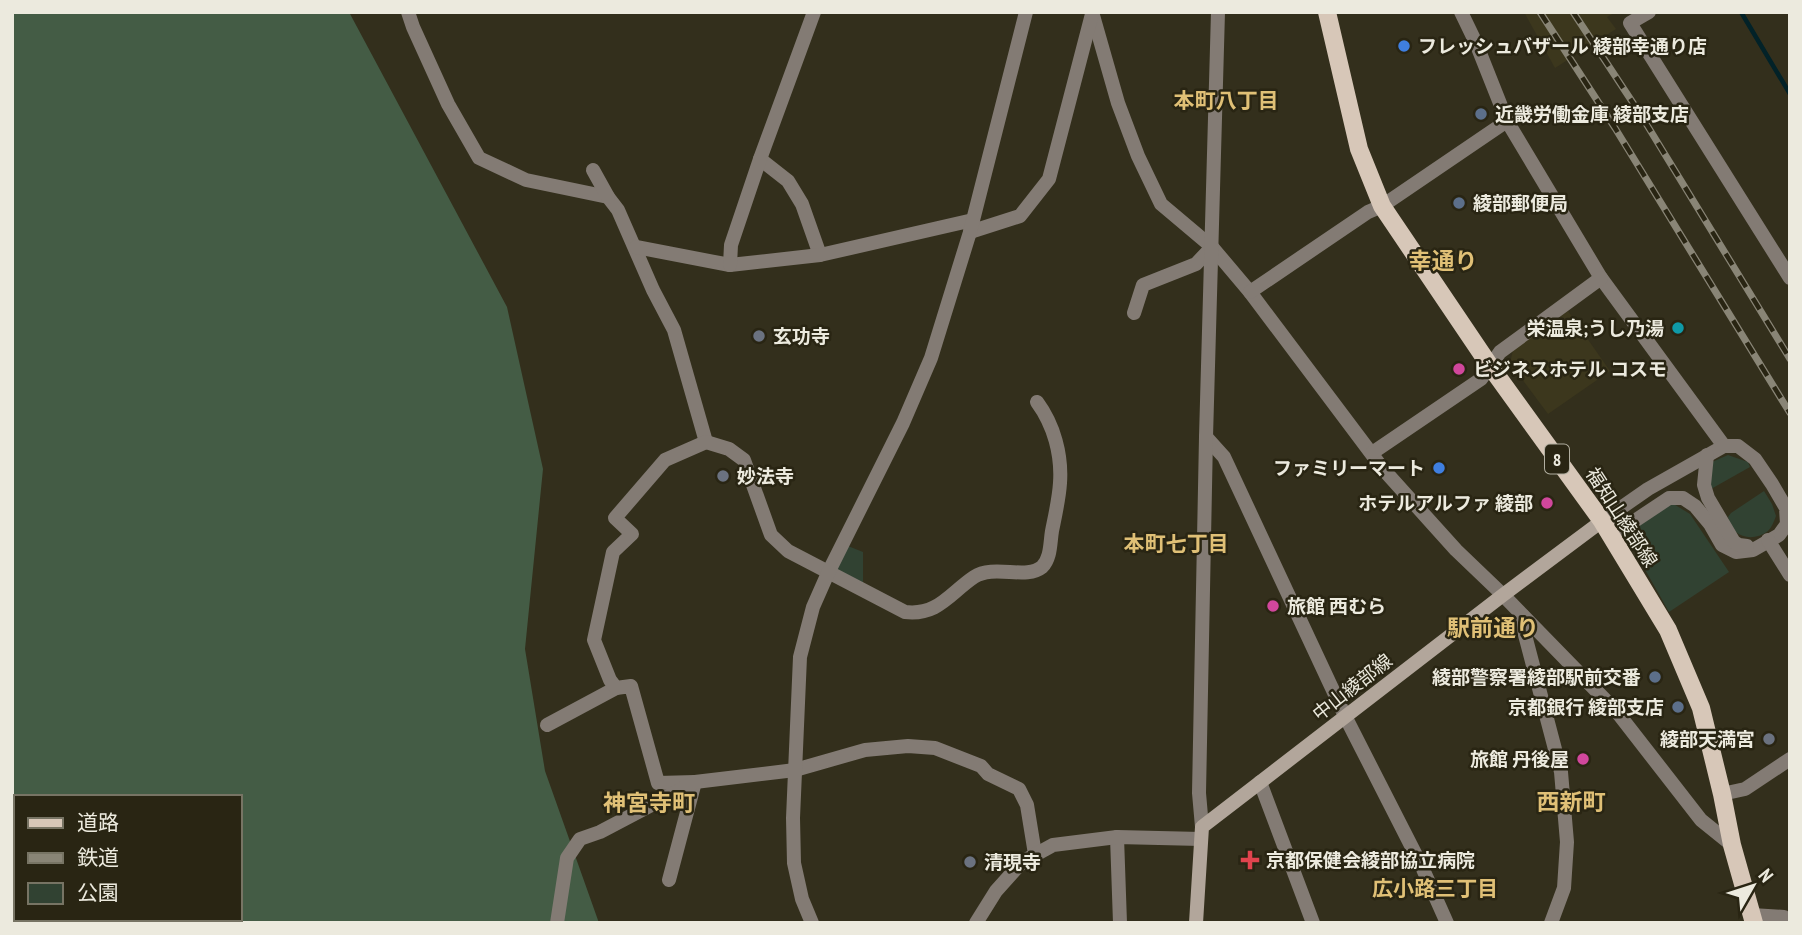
<svg xmlns="http://www.w3.org/2000/svg" width="1802" height="935" viewBox="0 0 1802 935" font-family="'PT Sans Narrow','Noto Sans JP',sans-serif">
	<style>
		.built { fill: #3c371d }
		.green { fill: #314232 }
		.forest { fill: #445c45; fill-rule: evenodd }
		.lines { fill: none; stroke-linecap: round; stroke-linejoin: round }
		.stream { stroke: #022228; stroke-width: 4.5 }
		.minor { stroke: #837b74; stroke-width: 14 }
		.tertiary { stroke: #837b74; stroke-width: 14 }
		.secondary { stroke: #b2a69b; stroke-width: 14 }
		.primary { stroke: #d7c7b8; stroke-width: 18 }
		.rail-casing { stroke: #898576; stroke-width: 7 }
		.rail { stroke: #292513; stroke-width: 4.5; stroke-dasharray: 13; stroke-linecap: butt }
		.shop-dot { fill: #3f7fe0; stroke: #292513; stroke-width: 2.5 }
		.service-dot { fill: #5c6f8a; stroke: #292513; stroke-width: 2.5 }
		.culture-dot { fill: #0f9aa8; stroke: #292513; stroke-width: 2.5 }
		.worship-dot { fill: #6b7280; stroke: #292513; stroke-width: 2.5 }
		.hotel-dot { fill: #d1479c; stroke: #292513; stroke-width: 2.5 }
		.health-dot { fill: #e0444e; stroke: #292513; stroke-width: 2.5 }
		.labels { text-anchor: middle; dominant-baseline: central; stroke-width: 5; stroke-linejoin: round; paint-order: stroke }
		.shield { fill: #292513; stroke: #b2afa1; stroke-width: 2 }
		.shield-label { font-size: 18px; font-weight: bold; fill: #eceade }
		.poi-label { font-size: 19px; font-weight: bold; fill: #eceade; stroke: #292513; text-anchor: start }
		.street-label { font-size: 19px; fill: #eceade; stroke: #292513 }
		.neighbourhood-label { font-size: 21px; font-weight: bold; fill: #e0c076; stroke: #292513 }
		.quarter-label { font-size: 23px; font-weight: bold; fill: #e0c076; stroke: #292513 }
	</style>
	<rect width="100%" height="100%" fill="#332f1c"/>
	<g class="built">
		<polygon points="1524,12 1616,12 1607,17 1616,29 1555,68"/>
		<polygon points="1568,311 1610,371 1548,414 1510,363 1513,350"/>
	</g>
	<g class="green">
		<polygon points="1728,455 1748,462 1750,467 1711,489 1706,476 1712,462"/>
		<path d="M 1764,491 L 1772,504 L 1776,516 C 1774,521 1772,527 1768,531 C 1752,543 1731,537 1728,517 L 1731,513 Z"/>
		<polygon points="1672,503 1690,514 1729,572 1669,612 1625,534"/>
		<polygon points="843,544 863,552 863,589 828,573"/>
	</g>
	<path class="forest" d="M 12,12 L 349,12 L 507,307 L 543,469 L 525,649 L 545,771 L 599,923 L 12,923 ZM 16,797 L 240,797 L 240,919 L 16,919 Z"/>
	<g class="lines">
		<polyline class="stream" points="1741,12 1790,94"/>
		<g class="minor">
			<polyline points="408,12 413,27 448,104 479,158 526,180 608,197 618,210 653,290 674,330 706,442"/>
			<polyline points="1092,12 1118,103 1138,156 1161,204 1212,247 1250,292 1383,469 1456,550 1503,595 1617,712 1701,820 1732,845"/>
			<polyline points="1461,12 1476,43 1507,121 1601,278 1724,446"/>
			<polyline points="1649,12 1630,23 1790,278"/>
			<polyline points="760,159 788,181 802,204 820,255"/>
			<polyline points="593,170 608,197"/>
			<polyline points="970,232 1020,216 1049,179 1092,14"/>
			<polyline points="636,247 730,265 820,255 973,220"/>
			<polyline points="730,265 731,245 760,159 814,12"/>
			<polyline points="1250,292 1368,212 1382,206 1507,121"/>
			<polyline points="1134,313 1143,285 1196,264 1212,247"/>
			<polyline points="1206,437 1224,457 1345,716 1422,867 1447,923"/>
			<polygon points="1724,446 1738,446 1755,459 1772,484 1786,508 1787,524 1779,535 1753,550 1736,552 1722,545 1710,524 1695,506 1683,498 1669,498 1621,530 1602,521 1648,489"/>
			<polyline points="1372,453 1481,379 1500,352 1601,278"/>
			<polyline points="1707,455 1704,485 1708,498 1734,542 1739,545 1747,546"/>
			<polyline points="1768,540 1790,575"/>
			<polyline points="1523,616 1525,635 1561,772 1567,842 1564,888 1551,923"/>
			<polyline points="547,725 616,688"/>
			<polyline points="1260,782 1313,923"/>
			<polyline points="1722,794 1745,789 1790,759"/>
			<polyline points="1117,837 1120,923"/>
			<path d="M 669,880 L 695,782 L 658,783 L 631,686 L 616,688 L 610,680 L 594,640 L 613,552 L 632,534 L 615,518 L 665,460 L 706,442 L 729,449 L 744,460 L 771,535 L 788,551 L 905,612 C 938,616 950,593 974,577 C 994,564 1026,580 1042,567 C 1051,558 1050,543 1052,531 C 1055,516 1059,499 1060,483 C 1062,455 1054,425 1037,402"/>
			<polyline points="1752,915 1784,917 1789,923"/>
			<polyline points="557,923 567,858 580,839 600,832 695,782 795,770 865,750 908,746 935,748 981,766 988,774 1019,789 1027,805 1035,854"/>
			<polyline points="812,923 802,899 794,863 793,818 800,657 813,607 828,573 903,423 931,358 970,232 1026,12"/>
			<polyline points="976,923 996,891 1022,862 1053,845 1117,837 1201,839"/>
		</g>
		<polyline class="tertiary" points="1202,827 1199,793 1206,437 1218,12"/>
		<polyline class="secondary" points="1196,923 1202,827 1503,595 1602,521"/>
		<polyline class="primary" points="1327,12 1359,149 1382,206 1490,366 1602,521 1668,630 1701,708 1722,794 1732,845 1754,923"/>
		<defs>
			<g id="rail">
				<polyline points="1540,12 1615,128 1790,413"/>
				<polyline points="1573,12 1639,112 1790,359"/>
			</g>
		</defs>
		<use href="#rail" class="rail-casing"/>
		<use href="#rail" class="rail"/>
	</g>
	<g class="shop-dot">
		<circle cx="1404" cy="46" r="7"/>
		<circle cx="1439" cy="468" r="7"/>
	</g>
	<g class="service-dot">
		<circle cx="1481" cy="114" r="7"/>
		<circle cx="1459" cy="203" r="7"/>
		<circle cx="1655" cy="677" r="7"/>
		<circle cx="1678" cy="707" r="7"/>
	</g>
	<circle class="culture-dot" cx="1678" cy="328" r="7"/>
	<g class="worship-dot">
		<circle cx="759" cy="336" r="7"/>
		<circle cx="723" cy="476" r="7"/>
		<circle cx="1769" cy="739" r="7"/>
		<circle cx="970" cy="862" r="7"/>
	</g>
	<g class="hotel-dot">
		<circle cx="1459" cy="369" r="7"/>
		<circle cx="1547" cy="503" r="7"/>
		<circle cx="1273" cy="606" r="7"/>
		<circle cx="1583" cy="759" r="7"/>
	</g>
	<path class="health-dot" d="M1246.5 849.5h7v7h7v7h-7v7h-7v-7h-7v-7h7z"/>
	<g class="labels">
		<rect class="shield" x="1545" y="444.5" width="24" height="29" rx="5"/>
		<g class="shield-label">
			<text x="1557" y="459">8</text>
		</g>
		<g class="poi-label">
			<text x="1418" y="46">フレッシュバザール 綾部幸通り店</text>
			<text x="1495" y="114">近畿労働金庫 綾部支店</text>
			<text x="1473" y="203">綾部郵便局</text>
			<text x="1664" y="328" text-anchor="end">栄温泉;うし乃湯</text>
			<text x="773" y="336">玄功寺</text>
			<text x="1473" y="369">ビジネスホテル コスモ</text>
			<text x="1425" y="468" text-anchor="end">ファミリーマート</text>
			<text x="737" y="476">妙法寺</text>
			<text x="1533" y="503" text-anchor="end">ホテルアルファ 綾部</text>
			<text x="1287" y="606">旅館 西むら</text>
			<text x="1641" y="677" text-anchor="end">綾部警察署綾部駅前交番</text>
			<text x="1664" y="707" text-anchor="end">京都銀行 綾部支店</text>
			<text x="1755" y="739" text-anchor="end">綾部天満宮</text>
			<text x="1569" y="759" text-anchor="end">旅館 丹後屋</text>
			<text x="1266" y="860">京都保健会綾部協立病院</text>
			<text x="984" y="862">清現寺</text>
		</g>
		<g class="street-label">
			<text transform="translate(1622 517) rotate(57)">福知山綾部線</text>
			<text transform="translate(1352 687) rotate(-38)">中山綾部線</text>
		</g>
		<g class="neighbourhood-label">
			<text x="1226" y="100">本町八丁目</text>
			<text x="1176" y="543">本町七丁目</text>
			<text x="1435" y="888">広小路三丁目</text>
		</g>
		<g class="quarter-label">
			<text x="1443" y="260">幸通り</text>
			<text x="1493" y="627">駅前通り</text>
			<text x="1571" y="801">西新町</text>
			<text x="649" y="802">神宮寺町</text>
		</g>
	</g>
	<rect width="1802" height="935" fill="none" stroke="#eceade" stroke-width="28"/>
	<rect x="14" y="795" width="228" height="126" fill="#292513" stroke="#777464" stroke-width="2"/>
	<rect x="28" y="818" width="35" height="10" fill="#d7c7b8" stroke="#777464" stroke-width="2"/>
	<text x="77" y="830" font-size="21" fill="#eceade">道路</text>
	<rect x="28" y="853" width="35" height="10" fill="#898576" stroke="#777464" stroke-width="2"/>
	<text x="77" y="865" font-size="21" fill="#eceade">鉄道</text>
	<rect x="28" y="883" width="35" height="21" fill="#314232" stroke="#777464" stroke-width="2"/>
	<text x="77" y="900" font-size="21" fill="#eceade">公園</text>
	<g transform="translate(1753 886) rotate(51)" stroke="#292513" stroke-width="5" paint-order="stroke">
	<path d="M0-5L12 26L0 18L-12 26Z" fill="#eceade"/>
	<text y="-10" font-size="19" font-weight="bold" text-anchor="middle" fill="#eceade">N</text>
	</g>
</svg>
